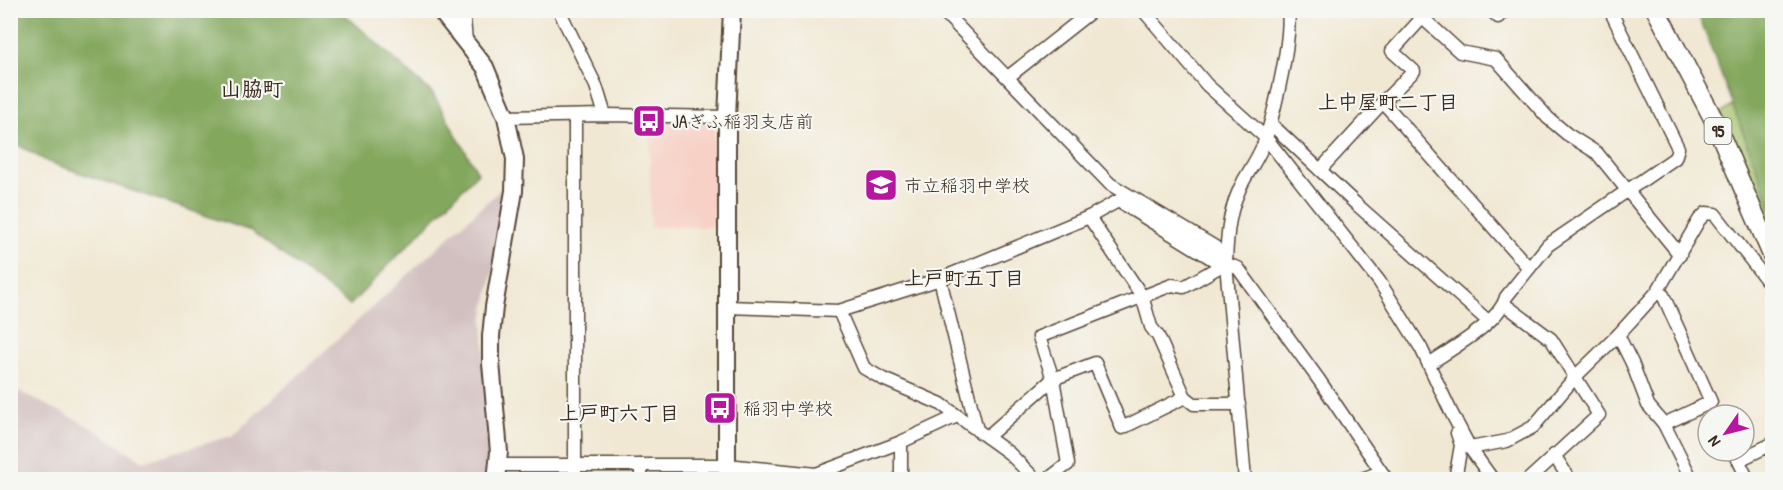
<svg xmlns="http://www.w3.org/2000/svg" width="1783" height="490" viewBox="0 0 1783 490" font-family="'Patrick Hand','Klee One',sans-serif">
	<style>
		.built { fill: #f7d1c6 }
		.industrial { fill: #d2bfbf }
		.green { fill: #a4c169; stroke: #707644; stroke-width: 1.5 }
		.forest { fill: #83a75d; stroke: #5f683e; stroke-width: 1.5 }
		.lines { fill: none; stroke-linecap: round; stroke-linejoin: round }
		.street-casing { stroke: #564639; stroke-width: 15 }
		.secondary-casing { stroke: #564639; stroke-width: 20 }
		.primary-casing { stroke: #564639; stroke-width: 21 }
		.street { stroke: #fff; stroke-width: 12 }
		.secondary { stroke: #fff; stroke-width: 16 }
		.primary { stroke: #fff; stroke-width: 18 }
		.labels { text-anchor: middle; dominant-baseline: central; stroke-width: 4.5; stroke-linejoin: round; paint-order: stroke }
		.shield { fill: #f6f6f2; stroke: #73675e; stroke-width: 1.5 }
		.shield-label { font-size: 16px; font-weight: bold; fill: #3b2a1e }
		.poi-label { font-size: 18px; fill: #3b2a1e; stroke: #f6f6f2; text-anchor: start }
		.neighbourhood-label { font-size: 20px; font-weight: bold; fill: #3b2a1e; stroke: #f6f6f2 }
		.quarter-label { font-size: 21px; font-weight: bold; fill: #3b2a1e; stroke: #f6f6f2 }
	</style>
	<rect width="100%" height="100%" fill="#f6f6f2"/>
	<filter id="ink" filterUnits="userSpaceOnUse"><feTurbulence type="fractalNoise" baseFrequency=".0167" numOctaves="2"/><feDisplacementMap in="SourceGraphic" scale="12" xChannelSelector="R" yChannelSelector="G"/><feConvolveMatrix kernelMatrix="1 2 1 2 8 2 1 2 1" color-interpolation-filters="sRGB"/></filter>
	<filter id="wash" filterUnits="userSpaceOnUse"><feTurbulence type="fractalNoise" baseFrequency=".008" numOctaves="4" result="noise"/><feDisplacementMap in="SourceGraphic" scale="24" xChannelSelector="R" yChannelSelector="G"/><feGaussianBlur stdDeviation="1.35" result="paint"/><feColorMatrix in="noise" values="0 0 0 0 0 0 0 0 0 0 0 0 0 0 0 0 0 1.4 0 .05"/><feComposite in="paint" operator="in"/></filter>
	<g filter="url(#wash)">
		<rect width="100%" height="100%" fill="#f1e8d3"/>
		<rect class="built" x="650" y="122" width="64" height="105"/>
		<polygon class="industrial" points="512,179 483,320 492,461 486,479 11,479 10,387 85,424 143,461 232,436"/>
		<polygon class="green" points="1772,81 1772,255 1713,118"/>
		<g class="forest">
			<polygon points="11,10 341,11 433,94 478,173 350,305 251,231 48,162 11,141"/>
			<polygon points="1697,11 1772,11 1772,209"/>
		</g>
	</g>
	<g filter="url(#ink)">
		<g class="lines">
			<defs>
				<g id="street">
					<polyline points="461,10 464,18 466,42"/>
					<polyline points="559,10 596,86 605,115"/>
					<polyline points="942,10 1110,184 1215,247 1226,263"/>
					<path d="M 1143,10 L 1207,85 L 1266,138 C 1261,153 1252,166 1244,180 C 1229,208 1227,232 1226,263 L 1245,480"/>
					<path d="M 1288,10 C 1292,39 1275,109 1266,138 L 1379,281 L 1421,348 L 1451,412 L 1470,448 L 1493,480"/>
					<polyline points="1414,10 1460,52 1496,59 1548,118 1567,134 1597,153 1680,255"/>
					<polyline points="1491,10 1498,17 1505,10"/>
					<polyline points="1422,18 1392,51 1414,71 1383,102 1529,268"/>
					<polyline points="1008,77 1093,10"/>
					<polyline points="506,117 605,115 727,117"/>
					<polyline points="1271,124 1355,203 1488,321"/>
					<polyline points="1320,170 1383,102"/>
					<polyline points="1089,217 1142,296 1151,327 1158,336 1185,397"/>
					<polyline points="940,279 977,430"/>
					<polyline points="1657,292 1663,295 1711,402 1664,424"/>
					<polyline points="1504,304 1551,339 1599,415 1528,480"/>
					<polyline points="727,307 839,311 940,279 1089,217 1118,201 1214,260 1238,268 1319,380 1387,480"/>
					<polyline points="839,311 864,368 883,379 941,404 1009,453 1036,480"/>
					<polyline points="1618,335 1632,363 1648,405 1664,424 1692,480"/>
					<path d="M 1429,364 C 1451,349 1499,323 1506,297 L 1548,245 L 1675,158 L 1678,148 L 1610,10"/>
					<polyline points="987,437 1053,379 1039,337 1172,285 1184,287 1226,263"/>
					<polyline points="901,442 901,480"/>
					<polyline points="1470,448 1507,441 1533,427 1576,376 1618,335 1657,292 1699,220 1706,213 1715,214 1772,287"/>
					<polyline points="1734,451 1748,480"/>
					<polyline points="1554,455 1570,480"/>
					<polyline points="1739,460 1772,444"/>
					<polyline points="499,465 727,465 816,474 901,442 957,416"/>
					<polyline points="575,480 575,116"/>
					<polyline points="641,480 641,465"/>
					<polyline points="1047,480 1068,464 1053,379 1095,363 1122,428 1185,397 1194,404 1239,404"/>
					<polyline points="1359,480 1381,472"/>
					<polyline points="1455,480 1461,445 1457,433"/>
				</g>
				<g id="secondary">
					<polyline points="440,10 485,67 506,117 515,159 514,191 494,307 491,336 491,363 499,452 496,480"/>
					<polyline points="727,480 727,117 732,10"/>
				</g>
				<polyline id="primary" points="1656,10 1713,118 1772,255"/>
			</defs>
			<use href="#street" class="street-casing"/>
			<use href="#secondary" class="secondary-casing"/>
			<use href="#primary" class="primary-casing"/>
			<use href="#street" class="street"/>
			<use href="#secondary" class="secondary"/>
			<use href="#primary" class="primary"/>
		</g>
	</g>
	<defs>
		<symbol id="bus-square" viewBox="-11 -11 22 22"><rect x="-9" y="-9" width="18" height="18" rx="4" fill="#b5179e" stroke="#f6f6f2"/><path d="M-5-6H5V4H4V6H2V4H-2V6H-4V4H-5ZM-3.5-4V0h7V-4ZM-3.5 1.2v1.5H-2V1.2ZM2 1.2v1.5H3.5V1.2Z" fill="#fff"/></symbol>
		<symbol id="school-square" viewBox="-11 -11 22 22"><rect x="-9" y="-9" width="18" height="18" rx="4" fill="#b5179e" stroke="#f6f6f2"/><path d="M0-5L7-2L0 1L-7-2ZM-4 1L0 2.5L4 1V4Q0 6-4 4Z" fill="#fff"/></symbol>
	</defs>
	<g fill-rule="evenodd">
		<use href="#bus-square" x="630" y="102" width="38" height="38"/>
		<use href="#school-square" x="862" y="166" width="38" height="38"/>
		<use href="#bus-square" x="701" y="389" width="38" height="38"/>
	</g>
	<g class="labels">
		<rect class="shield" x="1704.5" y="118" width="27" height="26" rx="4.5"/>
		<g class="shield-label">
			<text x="1718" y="131">95</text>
		</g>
		<g class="poi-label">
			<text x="672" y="121">JAぎふ稲羽支店前</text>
			<text x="904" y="185">市立稲羽中学校</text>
			<text x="743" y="408">稲羽中学校</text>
		</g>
		<g class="neighbourhood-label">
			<text x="1388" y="101">上中屋町二丁目</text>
			<text x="964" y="277">上戸町五丁目</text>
			<text x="619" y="412">上戸町六丁目</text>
		</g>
		<g class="quarter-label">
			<text x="252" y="88">山脇町</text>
		</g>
	</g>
	<rect width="1783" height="490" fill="none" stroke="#f6f6f2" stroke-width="36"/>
	<g transform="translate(1726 433) rotate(235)"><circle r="28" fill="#f6f6f2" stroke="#aba49d" stroke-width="1.5"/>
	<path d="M0-4.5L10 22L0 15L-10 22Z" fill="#b5179e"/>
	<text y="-9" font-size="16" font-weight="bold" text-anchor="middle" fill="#3b2a1e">N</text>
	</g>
</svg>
